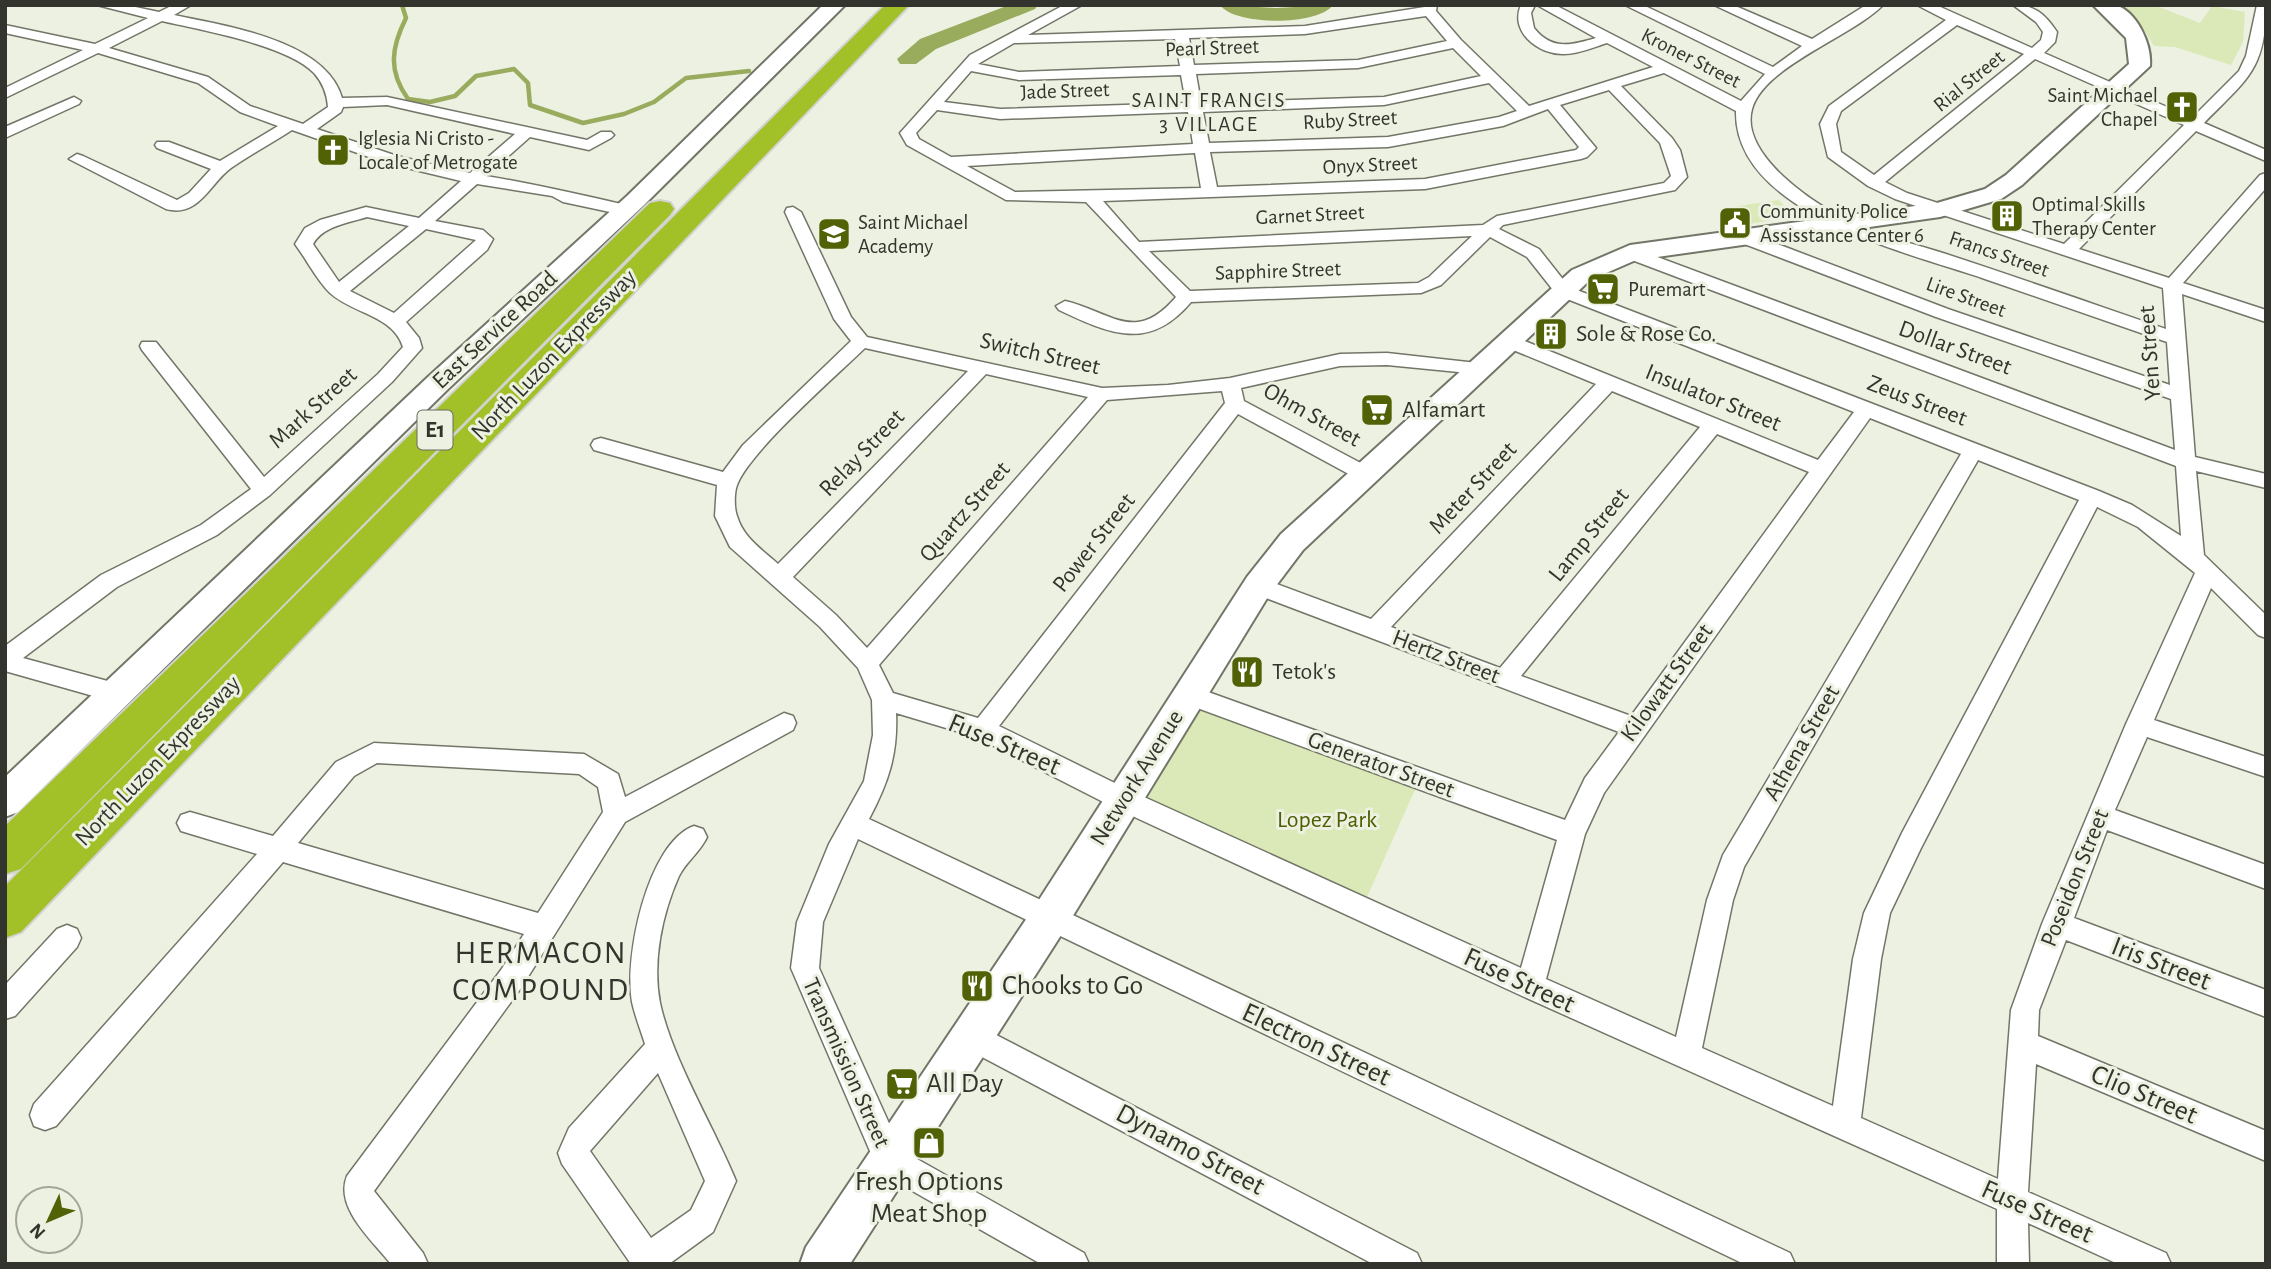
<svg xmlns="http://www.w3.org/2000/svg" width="2271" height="1269" viewBox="0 0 2271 1269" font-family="'Alegreya Sans',sans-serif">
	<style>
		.green { fill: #dbe9b8 }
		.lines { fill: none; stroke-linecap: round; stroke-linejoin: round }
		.stream { stroke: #99ac5e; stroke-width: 4.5 }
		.river { fill: #99ac5e; fill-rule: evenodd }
		.street-casing { stroke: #727668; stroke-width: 3 }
		.secondary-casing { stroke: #727668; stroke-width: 4 }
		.highway-casing { stroke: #d2d2d1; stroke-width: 4 }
		.street { fill: #fff; fill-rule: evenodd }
		.secondary { fill: #fff; fill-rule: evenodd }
		.highway { fill: #a2c028; fill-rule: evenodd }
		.labels { text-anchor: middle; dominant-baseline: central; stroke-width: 6; stroke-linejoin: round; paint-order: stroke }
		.far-street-label { font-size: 21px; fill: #32342d; stroke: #ecf1e1 }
		.far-poi-label { font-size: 21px; fill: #32342d; stroke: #ecf1e1; text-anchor: start }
		.far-neighbourhood-label { font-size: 21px; letter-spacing: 2px; fill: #32342d; stroke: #ecf1e1 }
		.shield { fill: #ecf1e1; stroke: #6a6d63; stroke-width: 2 }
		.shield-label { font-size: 23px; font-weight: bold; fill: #32342d }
		.street-label { font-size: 24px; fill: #32342d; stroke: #ecf1e1 }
		.poi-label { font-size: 24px; fill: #32342d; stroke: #ecf1e1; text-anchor: start }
		.park-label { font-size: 24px; fill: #4e5e00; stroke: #ecf1e1 }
		.near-street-label { font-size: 28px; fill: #32342d; stroke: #ecf1e1 }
		.near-poi-label { font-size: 28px; fill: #32342d; stroke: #ecf1e1; text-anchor: start }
		.near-neighbourhood-label { font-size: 32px; letter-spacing: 2px; fill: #32342d; stroke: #ecf1e1 }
	</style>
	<rect width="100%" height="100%" fill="#ecf1e1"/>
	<g class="green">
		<polygon points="2114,5 2154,5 2200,23 2212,6 2245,12 2243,42 2231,65 2175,47 2154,46 2141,25"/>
		<polygon points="1779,200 1796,217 1748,224 1732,207"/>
		<polygon points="1201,707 1418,783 1362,908 1142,808"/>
	</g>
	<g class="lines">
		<path class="stream" d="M 402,5 L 406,18 C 391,48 388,71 408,99 L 430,102 L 455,96 L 476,76 L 514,69 L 528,83 L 530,105 L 583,123 L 624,114 L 654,102 L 686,78 L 749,71"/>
		<g class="river">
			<polygon points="1009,5 1038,5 1035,9 936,49 916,64 900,64 897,59 920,39"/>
			<path d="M 1220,5 L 1276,8 L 1333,5 C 1318,26 1235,26 1220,5 Z"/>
		</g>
		<defs>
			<g id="street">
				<path d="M 97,5 L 126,5 L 159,12 L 173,5 L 191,5 L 174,15 C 225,26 326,40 342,98 L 387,97 L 587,140 L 601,132 L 611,132 L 614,135 L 611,138 L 589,150 L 530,137 L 486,176 C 535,184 582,195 630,206 L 632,210 L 624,215 L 563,202 L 552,196 L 477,184 L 435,221 L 483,230 L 493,239 L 487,250 L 406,322 L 419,338 L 422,348 L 392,382 L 270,495 L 217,535 L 117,587 L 23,658 L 126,686 L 130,693 L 126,700 L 118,703 L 5,671 L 5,646 L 101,575 L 201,525 L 251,489 L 142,350 L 140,346 L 142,342 L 156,342 L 264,477 L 378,374 L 403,347 C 393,315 353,314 330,293 C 316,279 307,260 295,244 L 305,228 L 320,220 L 366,207 L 419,218 L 461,181 L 386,163 L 292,130 C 272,143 251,154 231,168 C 210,183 199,218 166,209 L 69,159 L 77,154 L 83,156 L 177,200 L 189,193 L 211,169 L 157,148 L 155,145 L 157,142 L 169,142 L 220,161 L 278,126 L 240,112 L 198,83 L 98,53 L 5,98 L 5,88 L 83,50 L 5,33 L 5,25 L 95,44 L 148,18 ZM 162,21 C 201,30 287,45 314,73 C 323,83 327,94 328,107 L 303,124 L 250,106 L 208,77 L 109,48 ZM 387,105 L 515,134 L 470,173 L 397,156 L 317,129 L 341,112 L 343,107 ZM 367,217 L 409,226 L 339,282 L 313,244 C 323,226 348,223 367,217 ZM 426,229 L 476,240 L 394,313 L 350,291 Z"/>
				<path d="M 1064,5 L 1082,5 L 1028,35 L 1305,26 L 1437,5 L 1436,11 L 1461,40 L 1529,106 L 1653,67 L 1607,43 C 1594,47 1579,54 1564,54 C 1539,55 1509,32 1521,5 L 1535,5 L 1531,13 L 1534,28 C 1552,51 1572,45 1596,38 L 1537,5 L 1555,5 L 1741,101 L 1765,74 L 1625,5 L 1643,5 L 1773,67 L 1802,46 L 1714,5 L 1733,5 L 1812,39 L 1866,5 L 1883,5 C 1853,36 1764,66 1752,109 C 1739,156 1819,208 1855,224 C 1884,238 1916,244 1946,254 C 2019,278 2093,304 2166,329 L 2163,288 L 1895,199 L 1868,186 L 1828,157 L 1820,124 L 1829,106 L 1946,20 L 1917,5 L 1936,5 L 2032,48 L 2041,40 L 2043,32 L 2036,22 L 2013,5 C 2035,5 2045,14 2057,32 L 2055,42 L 2044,53 L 2192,118 L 2239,71 L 2246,56 L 2257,5 L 2266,5 C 2266,70 2246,80 2204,123 L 2266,150 L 2266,161 L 2196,131 L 2079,249 L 2169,278 L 2260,175 L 2266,173 L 2266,188 L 2183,283 L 2266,310 L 2266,322 L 2182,294 L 2195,457 L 2266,474 L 2266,488 L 2196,471 L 2204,555 L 2266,615 L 2266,638 L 2258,635 L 2211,588 L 2154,720 L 2266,757 L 2266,777 L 2147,737 L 2115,810 L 2266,865 L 2266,889 L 2107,830 L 2074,918 L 2266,990 L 2266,1017 L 2066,940 L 2039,1010 L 2038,1036 L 2266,1131 L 2266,1161 L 2036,1064 L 2028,1192 L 2166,1253 L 2171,1264 L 2118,1264 L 2028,1223 L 2029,1264 L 1997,1264 L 1997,1209 L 1520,995 L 1115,808 L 976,737 L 896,713 C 898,755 888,783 869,819 L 1790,1253 L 1795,1264 L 1744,1264 L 858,839 L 823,922 L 819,968 L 901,1150 L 1084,1253 L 1089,1264 L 1041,1264 L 879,1172 L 791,968 L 797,922 L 829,844 L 864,781 L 873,735 L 872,700 L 858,668 L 820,627 L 730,547 L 715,516 L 717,485 L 594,450 L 591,445 L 594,440 L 601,438 L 723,472 L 743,445 L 851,341 L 834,319 L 785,212 L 787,208 L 793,207 L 801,212 L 851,317 L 867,337 L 1102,388 L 1168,385 L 1230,378 L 1340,354 L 1387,353 L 1486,364 L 1488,368 L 1486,372 L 1479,374 L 1387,365 L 1340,366 L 1241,388 L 1244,401 L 1370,468 L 1373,473 L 1370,478 L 1356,478 L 1238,414 L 999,726 L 1133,792 L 1521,968 L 1557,840 L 1181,702 L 1177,695 L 1181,688 L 1189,685 L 1197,688 L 1565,820 L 1585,778 L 1619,732 L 1250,592 L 1247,586 L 1250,580 L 1258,578 L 1266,580 L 1371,619 L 1596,384 L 1501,345 L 1499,341 L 1501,337 L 1515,337 L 1818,460 L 1854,412 L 1557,295 L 1527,257 L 1490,237 L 1441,285 L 1421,293 L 1191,302 C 1149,352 1110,334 1059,310 L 1056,306 L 1065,301 C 1112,312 1135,345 1176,297 L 1086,202 L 1006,200 L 907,145 L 900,133 L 970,55 ZM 1426,16 L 1447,41 L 1358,60 L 1194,65 L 1189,38 L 1305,34 ZM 1957,25 L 2024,54 L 1874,175 L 1841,152 L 1836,124 L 1841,111 ZM 1175,39 L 1180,66 L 1019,72 L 978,64 L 1014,43 ZM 1453,48 L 1481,76 L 1384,97 L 1201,103 L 1196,74 L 1358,68 ZM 2035,59 L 2184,125 L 2064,244 L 1907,193 L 1885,182 ZM 971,71 L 1019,80 L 1181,75 L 1186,103 L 1000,109 L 944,102 ZM 1664,73 L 1736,111 C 1734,214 1910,253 1985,279 C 2046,300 2107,321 2167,342 L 2170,385 L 1948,309 L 1746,232 L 1734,232 L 1732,236 L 1734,240 L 1936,317 L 2171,399 L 2175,450 L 1636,249 L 1624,249 L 1621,253 L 1624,257 L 2176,466 L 2181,536 L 2132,505 L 2099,491 L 1569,287 L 1539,249 L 1499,229 L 1503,225 L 1675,190 L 1687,177 L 1680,150 L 1672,138 L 1621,86 ZM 1489,83 L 1517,111 L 1499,117 L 1388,137 L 1209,143 L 1203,112 L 1384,105 ZM 1609,90 L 1660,143 L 1671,176 L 1664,183 L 1497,216 L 1483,225 L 1139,242 L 1103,201 L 1425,189 L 1581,159 L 1587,157 L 1596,148 L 1560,105 ZM 1548,109 L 1579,147 L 1576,150 L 1425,179 L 1217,187 L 1210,152 L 1388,147 L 1503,126 ZM 937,110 L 1000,119 L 1188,112 L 1193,144 L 951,157 L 919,139 L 916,133 ZM 1195,153 L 1201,188 L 1015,192 L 967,166 ZM 1472,236 L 1429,277 L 1418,283 L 1190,291 L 1149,251 ZM 865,348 L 968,371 L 778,564 C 763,550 743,538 737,516 C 734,508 734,493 737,485 C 749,452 836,376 865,348 ZM 986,374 L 1088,397 L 867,648 L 836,615 L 793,577 ZM 1222,391 L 1225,403 L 978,718 L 893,693 L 879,665 L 1107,400 ZM 1612,391 L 1700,427 L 1500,668 L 1391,627 ZM 1870,418 L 1961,454 L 1723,855 L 1707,900 L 1676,1037 L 1546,979 L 1585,834 L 1604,793 ZM 1717,434 L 1809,472 L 1631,716 L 1521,676 ZM 1978,460 L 2079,500 L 1902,833 L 1864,913 L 1853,959 L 1833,1106 L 1702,1048 L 1733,900 L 1744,867 ZM 2097,507 L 2138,527 L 2195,573 L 2126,724 L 2042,924 L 2011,1010 L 1998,1179 L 1861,1118 L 1881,959 L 1890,913 L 1921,848 Z"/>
				<polygon points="74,97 81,101 79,104 5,138 5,127"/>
				<path d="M 784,713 L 793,716 L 796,723 L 793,730 L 625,822 L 521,988 L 374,1191 L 423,1253 L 428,1264 L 391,1264 C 373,1241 334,1208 347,1176 L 501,970 L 524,934 L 283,862 L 56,1126 L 45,1130 L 34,1126 L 30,1115 L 34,1104 L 257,854 L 181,831 L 177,823 L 181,815 L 190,812 L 273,836 L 336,762 L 374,743 L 584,754 L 618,774 L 625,797 ZM 377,763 L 579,774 L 598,787 L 603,812 L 538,913 L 298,843 L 354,776 Z"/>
				<path d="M 694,826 L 703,829 L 707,837 C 700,852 686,862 679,876 C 662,914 652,962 660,1003 C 672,1059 714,1127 736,1181 L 713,1232 L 669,1264 L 631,1264 L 562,1164 L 558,1153 L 569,1128 L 645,1044 C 641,1031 635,1016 632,1002 C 624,958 647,843 694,826 ZM 658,1073 L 705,1181 L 691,1210 L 651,1238 L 590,1151 Z"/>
				<polygon points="67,925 77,929 81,938 77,947 15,1016 5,1019 5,985 57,929"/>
				<polygon points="973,1023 1417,1253 1422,1264 1373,1264 963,1047 959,1037 963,1027"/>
			</g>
			<g id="secondary">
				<polygon points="823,5 845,5 643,206 448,389 18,812 5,817 5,777 428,377 627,196"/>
				<path d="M 2093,5 C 2100,5 2110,3 2116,5 C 2138,13 2152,45 2150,66 L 2022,185 L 2001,199 L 1940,217 L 1636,260 L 1590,280 L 1303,550 L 1269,595 L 1063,932 L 850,1264 L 800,1264 L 806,1247 L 1035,906 L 1247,577 L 1281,534 L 1572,270 L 1630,245 L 1937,203 L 1985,189 L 2006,175 L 2129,64 L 2126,38 Z"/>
			</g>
			<g id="highway">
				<polygon points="885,5 909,5 21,932 5,938 5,886"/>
				<polygon points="660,201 670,203 674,209 670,215 21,869 5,874 5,826 650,203"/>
			</g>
		</defs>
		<use href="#street" class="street-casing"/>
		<use href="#secondary" class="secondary-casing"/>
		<use href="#highway" class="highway-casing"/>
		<use href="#street" class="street"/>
		<use href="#secondary" class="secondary"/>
		<use href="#highway" class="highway"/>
	</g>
	<defs>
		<symbol id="church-square" viewBox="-11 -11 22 22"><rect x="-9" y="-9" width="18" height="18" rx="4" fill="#516106" stroke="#ecf1e1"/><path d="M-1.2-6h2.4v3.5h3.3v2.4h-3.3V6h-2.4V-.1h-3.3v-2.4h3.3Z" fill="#fff"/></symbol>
		<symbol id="building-square" viewBox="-11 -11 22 22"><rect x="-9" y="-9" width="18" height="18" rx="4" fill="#516106" stroke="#ecf1e1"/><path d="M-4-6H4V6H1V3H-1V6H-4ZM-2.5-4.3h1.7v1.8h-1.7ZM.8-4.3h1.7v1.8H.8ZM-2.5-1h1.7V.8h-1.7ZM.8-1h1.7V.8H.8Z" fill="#fff"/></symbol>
		<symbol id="civic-square" viewBox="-11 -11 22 22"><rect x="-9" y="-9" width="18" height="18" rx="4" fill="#516106" stroke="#ecf1e1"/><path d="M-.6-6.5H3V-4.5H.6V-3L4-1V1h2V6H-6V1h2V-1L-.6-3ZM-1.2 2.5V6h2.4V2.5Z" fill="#fff"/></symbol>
		<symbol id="school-square" viewBox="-11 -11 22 22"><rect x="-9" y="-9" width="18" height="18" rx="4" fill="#516106" stroke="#ecf1e1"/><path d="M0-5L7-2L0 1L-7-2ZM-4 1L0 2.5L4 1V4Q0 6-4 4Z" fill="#fff"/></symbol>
		<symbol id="supermarket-square" viewBox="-11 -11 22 22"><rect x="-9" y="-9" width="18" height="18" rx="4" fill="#516106" stroke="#ecf1e1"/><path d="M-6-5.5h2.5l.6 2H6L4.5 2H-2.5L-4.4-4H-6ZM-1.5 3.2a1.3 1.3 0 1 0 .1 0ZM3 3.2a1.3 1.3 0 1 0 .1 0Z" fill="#fff"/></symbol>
		<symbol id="restaurant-square" viewBox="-11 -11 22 22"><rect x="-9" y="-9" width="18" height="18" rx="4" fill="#516106" stroke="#ecf1e1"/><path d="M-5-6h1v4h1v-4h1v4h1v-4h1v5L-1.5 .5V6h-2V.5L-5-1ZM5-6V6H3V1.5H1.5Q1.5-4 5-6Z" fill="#fff"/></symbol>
		<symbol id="shop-square" viewBox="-11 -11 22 22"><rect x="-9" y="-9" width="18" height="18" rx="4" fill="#516106" stroke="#ecf1e1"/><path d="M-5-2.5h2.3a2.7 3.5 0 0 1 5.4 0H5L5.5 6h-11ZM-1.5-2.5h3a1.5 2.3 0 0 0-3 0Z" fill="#fff"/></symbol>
	</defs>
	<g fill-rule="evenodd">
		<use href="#church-square" x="2163" y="88" width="38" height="38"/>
		<use href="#church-square" x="314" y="131" width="38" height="38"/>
		<use href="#building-square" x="1988" y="197" width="38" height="38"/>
		<use href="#civic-square" x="1716" y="204" width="38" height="38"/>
		<use href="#school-square" x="815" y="215" width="38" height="38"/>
		<use href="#supermarket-square" x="1584" y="270" width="38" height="38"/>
		<use href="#building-square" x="1532" y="315" width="38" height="38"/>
		<use href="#supermarket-square" x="1358" y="391" width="38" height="38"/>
		<use href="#restaurant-square" x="1228" y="653" width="38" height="38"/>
		<use href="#restaurant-square" x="958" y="967" width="38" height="38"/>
		<use href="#supermarket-square" x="883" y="1065" width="38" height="38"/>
		<use href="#shop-square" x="910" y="1124" width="38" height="38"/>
	</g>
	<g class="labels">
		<g class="far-street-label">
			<text transform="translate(1212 48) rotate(-2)">Pearl Street</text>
			<text transform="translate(1691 58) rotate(27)">Kroner Street</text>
			<text transform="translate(1969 81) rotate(-39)">Rial Street</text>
			<text transform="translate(1065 91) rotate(-2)">Jade Street</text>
			<text transform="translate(1350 120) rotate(-3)">Ruby Street</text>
			<text transform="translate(1370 165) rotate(-3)">Onyx Street</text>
			<text transform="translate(1310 215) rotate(-3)">Garnet Street</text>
			<text transform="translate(1999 254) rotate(19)">Francs Street</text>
			<text transform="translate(1278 271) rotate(-2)">Sapphire Street</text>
			<text transform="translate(1966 297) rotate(20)">Lire Street</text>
		</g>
		<g class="far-poi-label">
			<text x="2158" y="95" text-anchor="end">Saint Michael<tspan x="2158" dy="24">Chapel</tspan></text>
			<text x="358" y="138">Iglesia Ni Cristo -<tspan x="358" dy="24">Locale of Metrogate</tspan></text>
			<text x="2032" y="204">Optimal Skills<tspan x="2032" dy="24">Therapy Center</tspan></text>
			<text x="1760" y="211">Community Police<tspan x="1760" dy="24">Assisstance Center 6</tspan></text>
			<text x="858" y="222">Saint Michael<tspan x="858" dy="24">Academy</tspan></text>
			<text x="1628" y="289">Puremart</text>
		</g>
		<g class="far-neighbourhood-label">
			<text x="1209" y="100">SAINT FRANCIS<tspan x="1209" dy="24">3 VILLAGE</tspan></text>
		</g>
		<rect class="shield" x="417.5" y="410.5" width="35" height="39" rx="5"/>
		<g class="shield-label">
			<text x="435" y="430">E1</text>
		</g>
		<g class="street-label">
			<text transform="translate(495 330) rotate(-43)">East Service Road</text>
			<text transform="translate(1955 348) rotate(20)">Dollar Street</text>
			<text transform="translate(2150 353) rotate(-94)">Yen Street</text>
			<text transform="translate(1040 354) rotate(13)">Switch Street</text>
			<text transform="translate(554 355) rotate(-46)">North Luzon Expressway</text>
			<text transform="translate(1713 398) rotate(22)">Insulator Street</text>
			<text transform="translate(1917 401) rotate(21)">Zeus Street</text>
			<text transform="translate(313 408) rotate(-42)">Mark Street</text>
			<text transform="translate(1312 415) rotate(29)">Ohm Street</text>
			<text transform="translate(862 453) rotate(-46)">Relay Street</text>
			<text transform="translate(1473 488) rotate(-47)">Meter Street</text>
			<text transform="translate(965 512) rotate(-49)">Quartz Street</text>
			<text transform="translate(1589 535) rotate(-51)">Lamp Street</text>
			<text transform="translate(1094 543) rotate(-52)">Power Street</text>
			<text transform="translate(1446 657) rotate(21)">Hertz Street</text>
			<text transform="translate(1667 683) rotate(-54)">Kilowatt Street</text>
			<text transform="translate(1802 743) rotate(-60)">Athena Street</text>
			<text transform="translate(158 761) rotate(-46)">North Luzon Expressway</text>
			<text transform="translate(1381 765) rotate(20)">Generator Street</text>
			<text transform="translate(1137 778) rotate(-58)">Network Avenue</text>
			<text transform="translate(2075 878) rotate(-68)">Poseidon Street</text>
			<text transform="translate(846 1063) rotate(66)">Transmission Street</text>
		</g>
		<g class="poi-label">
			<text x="1576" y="334">Sole &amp; Rose Co.</text>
			<text x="1402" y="410">Alfamart</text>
			<text x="1272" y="672">Tetok's</text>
		</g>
		<g class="park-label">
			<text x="1327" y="820">Lopez Park</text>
		</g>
		<g class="near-street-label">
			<text transform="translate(1004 745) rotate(23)">Fuse Street</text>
			<text transform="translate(2161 964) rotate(21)">Iris Street</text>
			<text transform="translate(1519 981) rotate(25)">Fuse Street</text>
			<text transform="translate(1316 1045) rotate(25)">Electron Street</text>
			<text transform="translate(2144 1095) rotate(23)">Clio Street</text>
			<text transform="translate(1190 1150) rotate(28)">Dynamo Street</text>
			<text transform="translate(2037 1212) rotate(24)">Fuse Street</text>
		</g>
		<g class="near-poi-label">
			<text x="1002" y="986">Chooks to Go</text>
			<text x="926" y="1084">All Day</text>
			<text x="929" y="1182" text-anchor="middle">Fresh Options<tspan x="929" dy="32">Meat Shop</tspan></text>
		</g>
		<g class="near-neighbourhood-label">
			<text x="541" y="953">HERMACON<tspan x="541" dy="37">COMPOUND</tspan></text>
		</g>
	</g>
	<rect width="2271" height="1269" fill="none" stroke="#32342d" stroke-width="14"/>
	<g transform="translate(49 1220) rotate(226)"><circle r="33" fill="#ecf1e1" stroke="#a2a599" stroke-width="2"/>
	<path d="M0-5L12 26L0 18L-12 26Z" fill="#516106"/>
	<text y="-10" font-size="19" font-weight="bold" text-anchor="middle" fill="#32342d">N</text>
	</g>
</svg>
